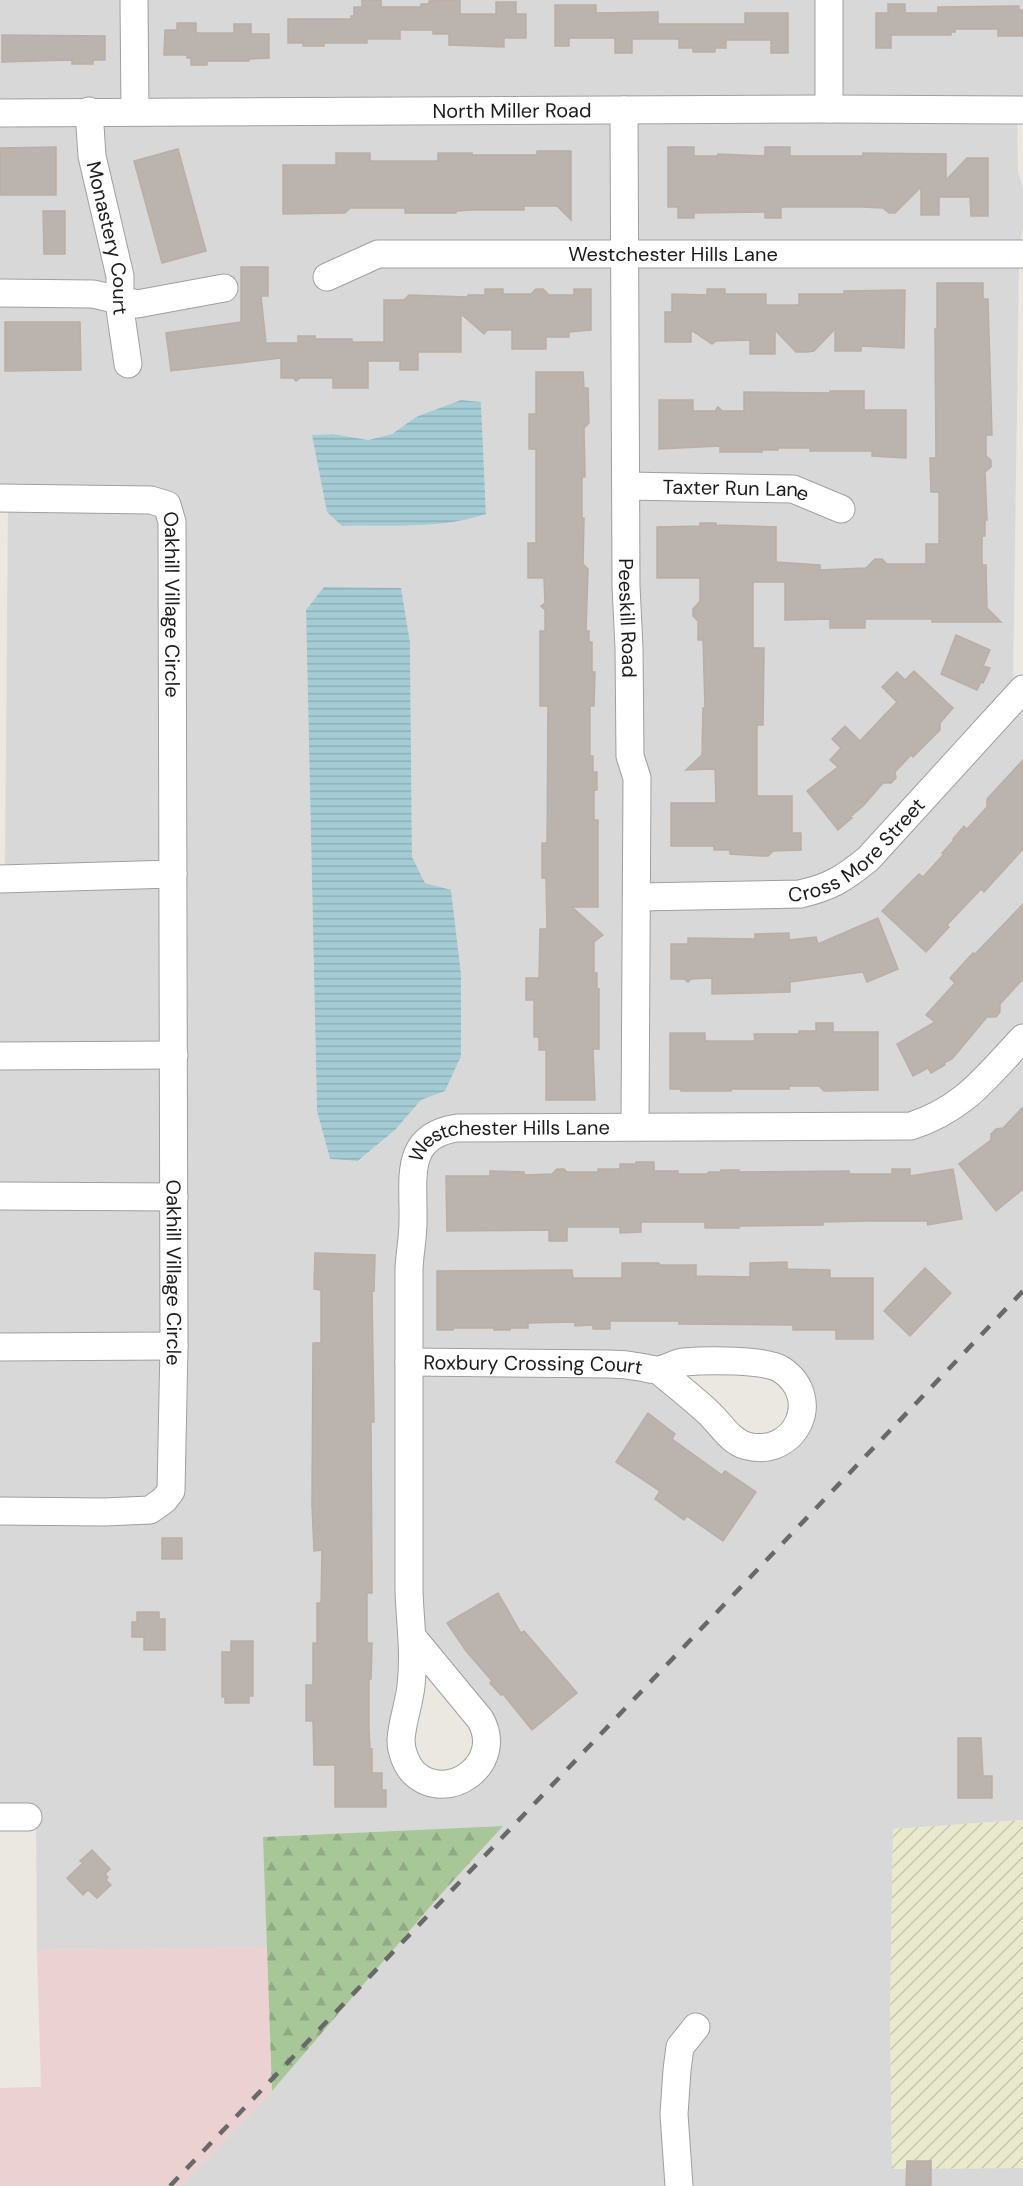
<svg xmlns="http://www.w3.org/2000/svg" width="1023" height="2186" viewBox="0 0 1023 2186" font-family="'DM Sans',sans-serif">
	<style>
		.residential { fill: #d9d8d8; fill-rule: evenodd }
		.commercial { fill: #ebd1d1 }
		.farmland { fill: url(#farmland-furrows) }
		.forest { fill: url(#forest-firs) }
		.water { fill: url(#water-rules) }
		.building { fill: #bbb3ae; stroke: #bbaea5; stroke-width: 1.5 }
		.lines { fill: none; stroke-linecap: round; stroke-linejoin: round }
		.minor-casing { stroke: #9f9f9f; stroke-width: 29 }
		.minor { stroke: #fff; stroke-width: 27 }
		.rail { stroke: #696969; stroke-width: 4.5; stroke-dasharray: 12 12; stroke-linecap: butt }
		.labels { text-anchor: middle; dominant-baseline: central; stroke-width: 4.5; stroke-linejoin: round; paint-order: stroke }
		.street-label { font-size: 20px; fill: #1b1b1b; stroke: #fff }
	</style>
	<defs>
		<pattern id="farmland-furrows" width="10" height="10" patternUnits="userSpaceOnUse" patternTransform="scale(1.5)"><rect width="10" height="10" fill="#e8e9cd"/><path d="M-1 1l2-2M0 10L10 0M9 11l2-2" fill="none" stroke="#c6c7af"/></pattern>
		<pattern id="forest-firs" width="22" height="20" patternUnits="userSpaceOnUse" patternTransform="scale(1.5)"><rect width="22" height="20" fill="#a8c799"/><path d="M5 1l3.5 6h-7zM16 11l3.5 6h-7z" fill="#90aa83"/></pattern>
		<pattern id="water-rules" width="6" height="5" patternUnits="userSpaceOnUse" patternTransform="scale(1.5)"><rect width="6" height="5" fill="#a5ccd5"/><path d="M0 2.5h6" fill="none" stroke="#8dafb6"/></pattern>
	</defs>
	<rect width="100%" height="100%" fill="#ebe7e1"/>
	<g class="residential">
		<polygon points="0,0 818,0 818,99 0,103"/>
		<polygon points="840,0 1023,0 1023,101 840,99"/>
		<path d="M 613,119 L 613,245 L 373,245 L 312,272 L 322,290 L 381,264 L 613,264 L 626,779 L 624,1117 L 425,1128 L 403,1640 L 398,1703 L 423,1789 L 496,1754 L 424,1635 L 421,1612 L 420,1372 L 653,1379 L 703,1422 L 785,1451 L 802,1374 L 657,1360 L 420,1352 L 424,1166 L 430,1152 L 446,1139 L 911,1136 L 1023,1054 L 1023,1820 L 893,1829 L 890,2016 L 892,2169 L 1023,2168 L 1023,2186 L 181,2186 L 272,2091 L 442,1893 L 502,1826 L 264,1837 L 267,1947 L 37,1950 L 36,1827 L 39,1826 L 39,1807 L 0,1807 L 0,1521 L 163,1514 L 181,511 L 0,489 L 0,302 L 110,308 L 119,375 L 140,372 L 132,313 L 140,314 L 237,295 L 232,277 L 138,294 L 131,293 L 103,155 L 101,125 ZM 481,402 L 486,514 L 474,518 L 440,523 L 342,526 L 312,435 L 333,434 L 367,440 L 392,434 L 416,417 L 436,411 ZM 306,610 L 410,643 L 412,857 L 425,883 L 445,1091 L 421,1100 L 395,1130 L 359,1161 L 330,1159 L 317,1111 Z"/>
		<polygon points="635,119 1017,120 1018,171 1023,190 1023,228 1020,244 635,245"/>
		<polygon points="0,123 79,124 109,288 0,283"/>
		<polygon points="635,264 1019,264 1013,685 859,853 838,870 798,884 649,887 641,754 636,496 790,499 846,522 856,505 797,480 636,477"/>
		<polygon points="8,508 158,512 163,865 5,869"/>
		<polygon points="1023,705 1023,1024 965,1085 909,1117 646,1117 649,906 800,903"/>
		<polygon points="163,884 163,1046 0,1046 0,888"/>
		<polygon points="163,1065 163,1187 0,1187 0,1066"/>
		<polygon points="0,1206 163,1207 163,1337 0,1337"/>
		<polygon points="0,1356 163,1356 160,1488 147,1500 0,1502"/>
	</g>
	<polygon class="commercial" points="267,1947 272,2091 181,2186 0,2186 0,2088 41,2087 37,1950"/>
	<polygon class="farmland" points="1023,1820 1023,2168 892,2169 890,2016 893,1829"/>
	<polygon class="forest" points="503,1826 442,1893 272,2091 263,1837"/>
	<g class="water">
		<path d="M 461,400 L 481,402 L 486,514 C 443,529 387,525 342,526 L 327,512 L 312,435 L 333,434 L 368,440 L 392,434 L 416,417 Z"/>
		<polygon points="324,587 401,588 410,643 412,857 425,883 451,890 461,975 461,1056 445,1091 421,1100 395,1130 358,1161 330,1159 317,1111 306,610"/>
	</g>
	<g class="building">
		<polygon points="362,0 381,0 381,7 421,7 421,4 429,4 429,1 460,0 460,14 496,14 496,2 516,2 516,14 526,14 526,38 504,38 504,47 449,45 449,34 433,34 433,30 400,30 400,39 367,39 367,43 324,43 324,46 303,46 303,43 288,43 288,19 351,19 351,16 354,16 354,7 362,7"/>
		<polygon points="888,4 905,4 905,13 938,13 938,7 1019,6 1019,10 1023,10 1023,36 998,36 998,29 955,29 955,32 951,32 951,35 891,35 891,48 876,48 876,13 888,13"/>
		<polygon points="555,5 596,5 596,13 658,12 658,24 745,24 745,13 788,13 788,53 771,53 771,40 726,40 726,48 715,48 715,52 693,52 693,48 679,48 679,39 632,39 632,53 615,53 615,38 569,38 569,46 555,46"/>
		<polygon points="177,23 196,23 196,33 234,33 234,24 251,24 251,34 269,34 269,58 249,59 249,61 207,61 207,65 191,65 191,58 187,58 187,55 164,55 165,30 177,30"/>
		<polygon points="2,35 105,36 105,60 93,60 93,64 72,64 72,60 2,62"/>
		<polygon points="56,147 56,195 0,195 0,148"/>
		<polygon points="668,147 694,147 694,156 717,156 718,154 765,156 765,147 790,147 790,156 863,156 863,153 946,154 946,180 967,158 988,158 988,216 971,216 970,197 939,197 939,215 921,215 921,187 895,213 889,213 883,208 863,207 781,207 781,218 765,218 765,212 694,213 694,218 678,218 678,207 668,207"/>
		<polygon points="178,149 206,251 162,263 134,161"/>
		<polygon points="537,151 571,151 571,220 557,206 524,206 524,210 472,210 456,211 456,213 405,213 405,208 350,208 345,213 283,214 283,165 336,165 336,153 370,153 370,161 438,161 438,153 472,153 472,155 537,155"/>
		<polygon points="43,211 65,211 65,254 44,254"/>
		<polygon points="241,267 268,267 268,296 261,296 266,343 298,343 298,336 315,336 315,339 352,339 352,342 384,342 384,300 404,300 409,295 468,297 468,295 485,295 485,289 503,289 503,294 531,294 536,289 543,289 549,295 574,295 574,289 591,289 591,330 569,332 569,337 546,337 546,349 512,349 512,330 487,330 484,334 461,314 461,352 418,352 418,370 400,370 400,361 368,361 368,388 333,388 333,378 300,378 296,381 293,378 281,378 281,358 171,371 166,333 241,322"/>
		<polygon points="937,283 983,283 983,299 988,299 992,435 986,435 986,456 991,460 991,467 985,472 987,520 985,520 985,536 982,536 982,565 986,565 987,608 1001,622 932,622 932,619 865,619 865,628 830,628 830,619 785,620 785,582 753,582 753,648 764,648 763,725 757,725 757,796 792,796 792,833 801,833 801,850 773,851 768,856 761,856 730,854 730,850 714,850 714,846 671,846 671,803 716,803 715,769 686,770 702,755 703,708 705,708 703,640 698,640 698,621 693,616 693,609 700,601 700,578 657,578 657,527 700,526 700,523 716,523 716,525 776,527 776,562 820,565 820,570 866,568 875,559 882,559 887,564 926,564 926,544 939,544 939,492 931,492 930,458 936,458 935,329 937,329"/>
		<polygon points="707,289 725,289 725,294 766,294 766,305 799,305 799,294 844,294 844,291 905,290 904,348 861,346 861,351 835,351 835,329 814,351 807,352 796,352 775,330 775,354 750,354 750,340 716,341 712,344 691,330 691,342 665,342 665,312 672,312 672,294 707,295"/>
		<polygon points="5,322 80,322 81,370 5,371"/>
		<polygon points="536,372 583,372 584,388 588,388 589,423 584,428 585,477 582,477 582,518 584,518 583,564 588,569 586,631 589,631 589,642 592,642 592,672 595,672 594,706 590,706 590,756 593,756 593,772 597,772 597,790 594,790 594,820 598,820 598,907 572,907 603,935 594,942 594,973 597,973 597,989 599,989 599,1049 593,1049 595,1100 546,1100 546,1050 539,1050 539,1037 534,1037 534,1000 526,1000 526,978 539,978 540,929 547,929 546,878 542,878 542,843 547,843 548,706 540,706 540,631 545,631 545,610 541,606 545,603 544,578 528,578 528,543 536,543 536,449 529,449 529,414 536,414"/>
		<polygon points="830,391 864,391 864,410 906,410 906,458 872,456 872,451 810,451 810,448 778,448 778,450 762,450 762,452 720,452 720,446 659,449 659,400 693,400 693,411 715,411 718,407 722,411 744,411 744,392 830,393"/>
		<polygon points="956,635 990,650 983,666 990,668 983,683 981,682 977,690 941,674"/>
		<polygon points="914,671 953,708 940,723 940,730 913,757 911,755 895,772 896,778 891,783 883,783 863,806 850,817 852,818 838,830 807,791 838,767 830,760 841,748 832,739 845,726 860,741 897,702 882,687 897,672 905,680"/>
		<polygon points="1023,760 1023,849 984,892 981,889 947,925 949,927 926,952 882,911 919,874 923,877 944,854 942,853 954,840 953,839 964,826 967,829 987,807 987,799"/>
		<polygon points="1023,904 1023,979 1000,1004 1000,1012 996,1017 987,1017 952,1059 944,1063 945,1065 931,1073 928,1068 913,1076 897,1044 935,1022 926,1015 955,983 950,978 973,953 975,954"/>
		<polygon points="878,918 898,969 867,982 863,972 790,982 790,992 712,994 712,978 691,979 688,982 684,979 671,979 671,944 688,944 688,938 755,939 755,934 789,933 789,940 816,937 818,944"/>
		<polygon points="816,1023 833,1023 833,1032 878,1032 878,1090 824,1091 819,1086 789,1086 789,1089 731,1089 731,1091 681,1091 681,1089 670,1089 670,1033 705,1033 705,1041 755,1041 754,1034 799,1034 799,1031 816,1031"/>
		<polygon points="1023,1107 1023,1189 996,1211 959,1164 991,1140 991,1134 996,1129 1003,1128"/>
		<polygon points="636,1162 654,1162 654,1171 678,1171 678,1174 707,1174 709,1172 721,1172 721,1170 739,1170 739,1172 849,1171 849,1174 892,1174 892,1169 910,1169 910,1176 953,1169 962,1219 928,1225 927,1221 866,1221 823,1222 823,1225 739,1226 739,1228 705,1228 705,1222 641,1222 641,1232 620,1233 620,1227 567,1227 567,1241 549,1241 549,1230 447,1231 446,1176 490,1176 490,1171 524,1172 524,1175 552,1174 557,1169 564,1169 567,1172 598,1172 598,1169 620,1169 620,1164 636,1164"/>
		<polygon points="315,1253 375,1255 374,1291 372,1291 374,1422 371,1422 372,1593 367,1593 367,1643 372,1643 371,1679 369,1679 369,1731 370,1749 372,1749 372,1773 382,1773 382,1790 386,1790 386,1807 335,1807 335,1765 314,1765 313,1721 306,1721 306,1685 313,1685 313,1643 317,1643 317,1603 321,1603 322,1550 314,1551 312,1505 313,1343 321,1343 321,1290 314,1289"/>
		<polygon points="787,1262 787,1269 830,1270 830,1278 873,1278 873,1339 836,1339 836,1330 793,1330 793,1325 679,1324 679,1321 610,1321 610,1329 593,1329 593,1325 575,1326 575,1322 528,1323 528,1328 510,1328 510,1330 494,1330 494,1328 453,1328 453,1330 437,1330 437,1271 572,1270 573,1278 622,1278 622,1263 659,1263 659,1265 696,1265 696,1276 750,1277 750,1263"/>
		<polygon points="925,1268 951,1293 910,1336 884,1311"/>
		<polygon points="648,1413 675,1434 672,1439 722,1475 725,1471 756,1492 723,1541 687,1516 684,1520 655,1499 660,1491 616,1462"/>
		<rect x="162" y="1538" width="20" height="21"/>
		<polygon points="498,1593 521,1633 524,1631 577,1693 532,1730 503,1694 501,1695 490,1683 492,1681 466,1651 447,1623"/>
		<polygon points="137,1612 159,1612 159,1619 165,1619 165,1650 144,1650 144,1637 132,1637 132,1622 137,1622"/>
		<polygon points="231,1641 253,1641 253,1696 249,1696 249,1703 225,1703 225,1697 222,1697 222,1652 231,1652"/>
		<polygon points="958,1738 981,1738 983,1776 992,1776 992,1798 958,1798"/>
		<polygon points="92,1850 110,1869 105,1874 108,1877 106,1880 111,1885 97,1898 88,1890 83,1895 67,1878 83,1863 80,1861"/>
		<polygon points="907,2161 931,2161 931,2186 906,2186"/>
	</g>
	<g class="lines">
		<defs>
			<g id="minor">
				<polyline points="134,0 135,111"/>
				<polyline points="829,109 829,0"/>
				<path id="s1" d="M 624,110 L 626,586 L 629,648 L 630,756 L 637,778 L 635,1126"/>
				<path id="s2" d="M 89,111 L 92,156 L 120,276 L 120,309 L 128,364"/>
				<path id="s3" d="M 0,113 L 829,109 L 1023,110"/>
				<path id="s4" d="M 327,277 L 378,254 L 1023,254"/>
				<polyline points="0,293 93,294 137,304 224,288"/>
				<path id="s5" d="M 626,486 L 793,489 L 841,509"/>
				<path id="s6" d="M 0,498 L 151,500 L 167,505 L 172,522 L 174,1346 L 171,1491 L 164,1500 L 150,1510 L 104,1512 L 0,1511"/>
				<polyline points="0,879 173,874"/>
				<path id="s7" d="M 638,897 L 800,894 C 831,887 843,879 868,859 L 1023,689"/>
				<polyline points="0,1056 174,1055"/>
				<polyline points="0,1196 174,1197"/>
				<polyline points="0,1347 174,1346"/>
				<path id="s8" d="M 409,1362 C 476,1363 542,1363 609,1364 C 619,1364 630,1365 640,1367 C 646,1368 653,1370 658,1370 C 667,1369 675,1363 684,1362 C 705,1360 766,1359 782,1370 C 824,1399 795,1458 747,1446 C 731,1442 721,1425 710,1414 C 693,1398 675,1384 658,1370"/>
				<path id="s9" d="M 414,1639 L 480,1719 C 506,1763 448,1805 414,1773 C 406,1765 401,1751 401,1740 C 402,1722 409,1704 411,1686 C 415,1651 410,1625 409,1590 L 409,1268 C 410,1252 413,1237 413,1221 C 414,1179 403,1136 457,1128 L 911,1126 C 964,1109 986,1077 1023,1038"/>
				<polyline points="0,1817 28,1817"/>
				<polyline points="679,2186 674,2114 677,2070 680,2047 696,2027"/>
			</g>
		</defs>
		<use href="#minor" class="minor-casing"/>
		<use href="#minor" class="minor"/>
		<polyline class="rail" points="170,2186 1023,1291"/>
	</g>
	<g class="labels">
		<g class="street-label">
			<text stroke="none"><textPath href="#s3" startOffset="512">North Miller Road</textPath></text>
			<text stroke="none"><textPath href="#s2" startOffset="129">Monastery Court</textPath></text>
			<text stroke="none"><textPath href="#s4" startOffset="351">Westchester Hills Lane</textPath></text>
			<text stroke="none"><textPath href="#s5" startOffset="110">Taxter Run Lane</textPath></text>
			<text stroke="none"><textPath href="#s6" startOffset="268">Oakhill Village Circle</textPath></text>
			<text stroke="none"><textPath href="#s1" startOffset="508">Peeskill Road</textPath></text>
			<text stroke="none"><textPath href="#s7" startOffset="234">Cross More Street</textPath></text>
			<text stroke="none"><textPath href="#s9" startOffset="948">Westchester Hills Lane</textPath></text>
			<text stroke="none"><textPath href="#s6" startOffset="936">Oakhill Village Circle</textPath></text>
			<text stroke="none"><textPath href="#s8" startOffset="124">Roxbury Crossing Court</textPath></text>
		</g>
	</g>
</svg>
